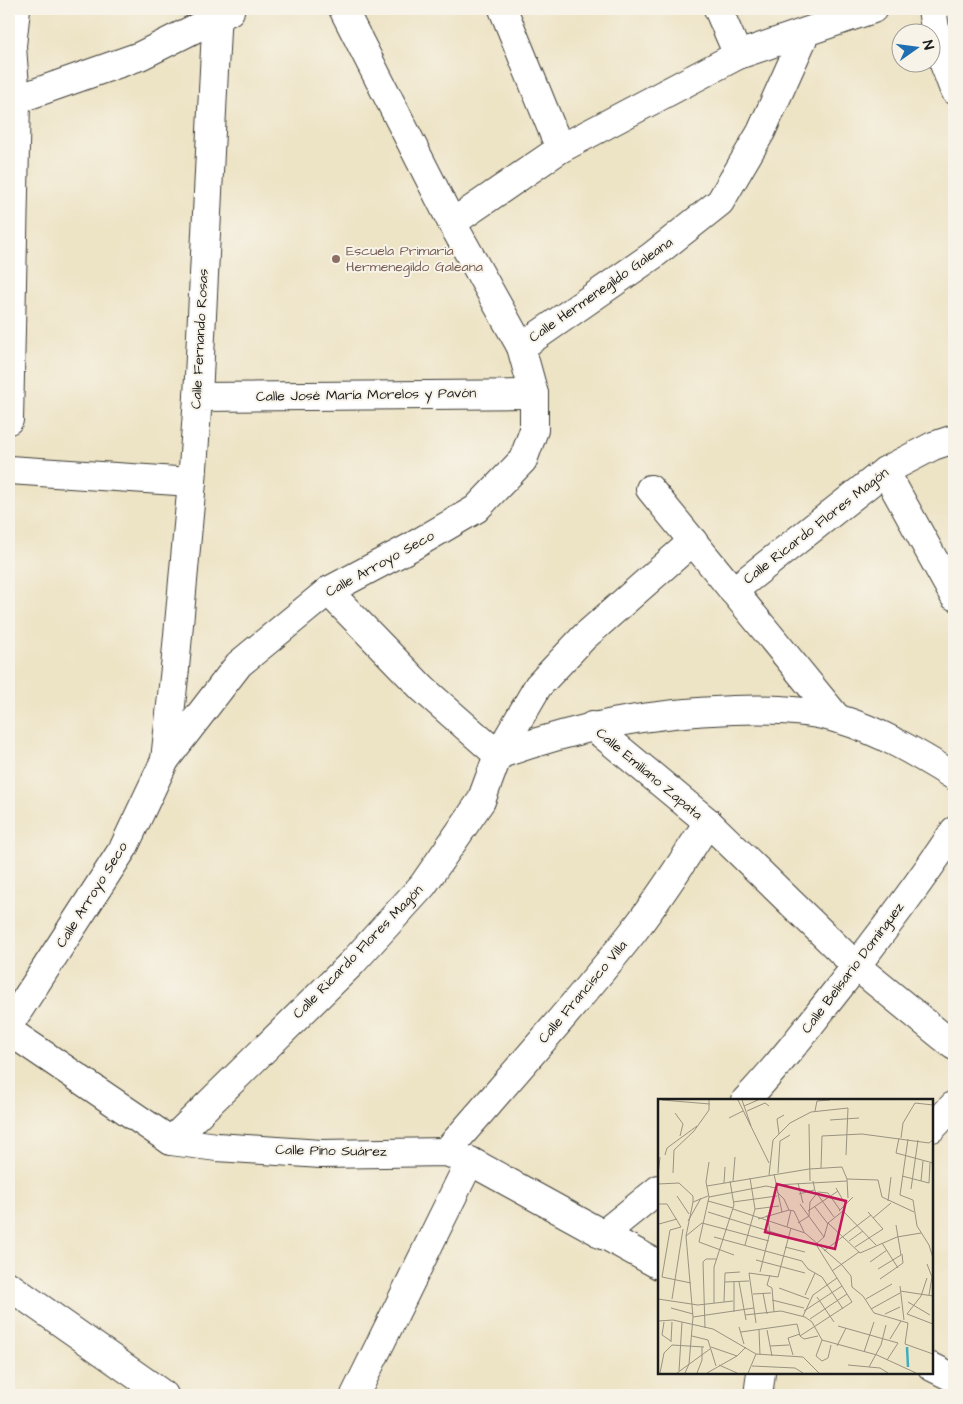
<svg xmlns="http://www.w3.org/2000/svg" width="963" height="1404" viewBox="0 0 963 1404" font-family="'Architects Daughter',sans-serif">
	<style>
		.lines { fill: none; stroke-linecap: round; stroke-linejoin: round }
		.street-casing { stroke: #3b3a35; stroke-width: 30 }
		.secondary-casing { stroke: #3b3a35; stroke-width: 30 }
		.street { stroke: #fff; stroke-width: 28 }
		.secondary { stroke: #fff; stroke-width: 28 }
		.education-dot { fill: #8d6e63; stroke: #f7f3e8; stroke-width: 2 }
		.labels { text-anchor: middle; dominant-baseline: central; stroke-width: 4; stroke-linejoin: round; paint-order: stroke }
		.education-label { font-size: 14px; fill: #785e54; stroke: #f7f3e8; text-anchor: start }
		.street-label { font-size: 14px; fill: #1c1c1c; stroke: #f7f3e8 }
		.inset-river { fill: none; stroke: #40adbf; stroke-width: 2.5 }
		.inset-road { fill: none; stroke: #999381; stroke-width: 1 }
		.view { fill: #c2185b; fill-opacity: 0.15; stroke: #c2185b; stroke-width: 2.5 }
		.inset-edge { fill: none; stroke: #1c1c1c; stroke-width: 2.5 }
	</style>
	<rect width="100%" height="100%" fill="#f7f3e8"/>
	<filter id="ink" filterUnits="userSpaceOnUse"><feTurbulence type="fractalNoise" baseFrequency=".02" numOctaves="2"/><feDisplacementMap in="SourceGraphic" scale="10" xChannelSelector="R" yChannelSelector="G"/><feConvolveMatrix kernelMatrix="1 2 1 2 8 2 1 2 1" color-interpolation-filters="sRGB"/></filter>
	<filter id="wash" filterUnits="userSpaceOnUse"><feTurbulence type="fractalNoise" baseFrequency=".0096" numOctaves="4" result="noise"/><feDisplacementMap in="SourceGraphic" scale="20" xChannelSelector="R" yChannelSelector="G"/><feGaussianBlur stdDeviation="1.12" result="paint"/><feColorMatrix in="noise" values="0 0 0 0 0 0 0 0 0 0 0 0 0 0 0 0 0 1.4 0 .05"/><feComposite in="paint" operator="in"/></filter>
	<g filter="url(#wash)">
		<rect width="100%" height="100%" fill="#ede3c5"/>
	</g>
	<g filter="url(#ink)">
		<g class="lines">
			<defs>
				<g id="street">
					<polyline points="343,9 452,223"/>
					<polyline points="503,9 560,149"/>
					<polyline points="718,9 738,55"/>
					<polyline points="932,9 938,48 954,90"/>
					<polyline points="9,102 140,56 230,11"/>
					<polyline points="521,347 652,256 720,202 761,132 806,32"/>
					<polyline points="198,397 217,9"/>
					<polyline points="9,420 16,101 12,46 16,9"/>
					<polyline points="885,471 954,596"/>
					<polyline points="650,489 838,719"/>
					<path d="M 328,591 L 423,689 L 498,755 C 580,726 647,713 733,710 C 768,709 805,709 839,719 C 880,731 918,754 954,776"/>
					<polyline points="733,591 885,471 933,446 954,439"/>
					<polyline points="175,668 192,482"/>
					<polyline points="592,726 708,822 856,966 954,1046"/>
					<polyline points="9,1031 171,1141 217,1147 321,1154 446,1152 470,1161 659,1265"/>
					<path d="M 746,1100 C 778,1066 806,1030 834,994 C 876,941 917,887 954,831"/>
					<polyline points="932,1128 954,1105"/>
					<polyline points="171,1141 352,963 423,885 481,801 498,755 538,686 584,637 693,541"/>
					<path d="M 446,1152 C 509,1079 574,1007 633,932 C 660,897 684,860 708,822"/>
					<polyline points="602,1235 659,1189"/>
					<polyline points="9,1286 164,1395"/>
					<polyline points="932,1367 954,1378"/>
					<polyline points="355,1395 470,1161"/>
					<polyline points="758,1395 761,1373"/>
				</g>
				<g id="secondary">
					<polyline points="9,470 192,482 198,397 534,394"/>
					<polyline points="165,760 239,664 328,591 411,547 476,509 523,460 534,430 534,394 521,347 452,223 560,149 738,55 873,9"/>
					<polyline points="9,1025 124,847 165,760 175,668"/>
				</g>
			</defs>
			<use href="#street" class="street-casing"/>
			<use href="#secondary" class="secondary-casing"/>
			<use href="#street" class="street"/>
			<use href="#secondary" class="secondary"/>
		</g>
	</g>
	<circle class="education-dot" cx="336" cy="259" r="5"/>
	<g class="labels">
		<g class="education-label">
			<text x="346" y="251">Escuela Primaria<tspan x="346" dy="16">Hermenegildo Galeana</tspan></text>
		</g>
		<g class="street-label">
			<text transform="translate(601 290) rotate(-35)">Calle Hermenegildo Galeana</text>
			<text transform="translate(200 339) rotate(-87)">Calle Fernando Rosas</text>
			<text transform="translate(366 395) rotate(-1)">Calle José María Morelos y Pavón</text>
			<text transform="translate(816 526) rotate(-38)">Calle Ricardo Flores Magón</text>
			<text transform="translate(380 564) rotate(-29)">Calle Arroyo Seco</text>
			<text transform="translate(649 774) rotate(40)">Calle Emiliano Zapata</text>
			<text transform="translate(92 895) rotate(-58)">Calle Arroyo Seco</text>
			<text transform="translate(358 952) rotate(-46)">Calle Ricardo Flores Magón</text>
			<text transform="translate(853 968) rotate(-53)">Calle Belisario Domínguez</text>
			<text transform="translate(583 992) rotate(-50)">Calle Francisco Villa</text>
			<text transform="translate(331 1151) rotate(1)">Calle Pino Suárez</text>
		</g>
	</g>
	<g transform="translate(658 1099)">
		<rect width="275" height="275" fill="#ede3c5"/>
		<path class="inset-river" d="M 249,248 L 250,268"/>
		<path class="inset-road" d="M 4,1 L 52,5M 80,1 L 111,64M 84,1 L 93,27M 86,7 L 100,1M 89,12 L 107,4 L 111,7M 157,12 L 159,2 L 172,1M 17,14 L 25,25 L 22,37M 71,19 L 85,12M 172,21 L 201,19M 151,25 L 152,82M 121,35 L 119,20 L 126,16M 241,39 L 238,54 L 275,64M 243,39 L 245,24 L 257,4 L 275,6M 250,40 L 242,96 L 255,101 L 259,127 L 271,146 L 275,159M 7,56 L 9,49 L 39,27M 51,63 L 48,83 L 51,98 L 41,143 L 76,156M 163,69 L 164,37 L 204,35 L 271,44 L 275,41M 15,74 L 16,51 L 36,32 L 51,11 L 51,1M 120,74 L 122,42 L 132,36M 116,75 L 124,113M 111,76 L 115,41 L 132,24 L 153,13 L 190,9 L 188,56M 0,77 L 2,58M 244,77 L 271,84 L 272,64M 189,80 L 220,81 L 224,98 L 256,113M 75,82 L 77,58M 155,82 L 157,92 L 176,118M 263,82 L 265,62M 66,84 L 67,68M 140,84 L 145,104M 0,85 L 21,84 L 35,97 L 35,103M 118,86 L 189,82M 49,87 L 151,70 L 184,68 L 189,80 L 190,99M 178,89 L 186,103M 253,90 L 260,41M 119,93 L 126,100 L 131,111M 141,95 L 156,91M 19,97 L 31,115M 51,98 L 108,87 L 118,89M 50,102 L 75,109M 230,102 L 233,78M 75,103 L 119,97M 0,105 L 9,105 L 23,128M 142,105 L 166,138M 157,108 L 170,125M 75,110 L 147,134 L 184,166 L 193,177 L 194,188 L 205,197 L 216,214 L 250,224 L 247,245 L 275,255M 97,110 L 121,107M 131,111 L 136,112 L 146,133M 150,112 L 180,92M 181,112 L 195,98M 50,113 L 149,144M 215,119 L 233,104M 100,120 L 131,111M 30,122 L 43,99M 140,124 L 151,117 L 152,103 L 160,93 L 170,94 L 182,111M 170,124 L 202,154 L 239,138 L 263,134M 1,125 L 19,120M 238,126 L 243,156M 23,128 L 12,131 L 4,178 L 33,184M 129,128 L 133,111M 28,137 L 44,124 L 111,142M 56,138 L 144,162 L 150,170 L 164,178 L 185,210M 191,142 L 205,132M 224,144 L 240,169M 158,145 L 166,138 L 170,124 L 185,112 L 218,146M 87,146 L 97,110 L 92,79M 127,148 L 147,153M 197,148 L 225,130 L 210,113M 166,152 L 213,116M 98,161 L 147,174M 212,163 L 229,151M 269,165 L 274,178 L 271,196M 220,170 L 243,156M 174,172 L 201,153M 102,173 L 112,133 L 109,116M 112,176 L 109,186 L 114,189 L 116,213M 222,180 L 245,164 L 244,155M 67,183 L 91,182M 76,183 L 76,213M 81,183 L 88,221M 242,187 L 246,221M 121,189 L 151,200M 242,192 L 275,197M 105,194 L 109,215M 95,195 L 113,194M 147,196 L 157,174M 159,198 L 176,223M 0,200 L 40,206 L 75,202M 14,200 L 25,130M 208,200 L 234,185M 114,201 L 146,209M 66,203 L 67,174 L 82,173M 250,203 L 272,216M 56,204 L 56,168 L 76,106 L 72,82M 13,209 L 35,215M 213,210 L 242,194M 146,212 L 184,187M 227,215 L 242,208M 249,215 L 263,197 L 269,179M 249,215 L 275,225M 87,216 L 123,212 L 147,218 L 154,223 L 164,241 L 219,256 L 258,274M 145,217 L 155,196 L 179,179M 35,218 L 96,209M 152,220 L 189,195M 0,222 L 15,221 L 55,230 L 98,255M 6,223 L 4,236 L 13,242M 98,224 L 91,174 L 120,178 L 133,129M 180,227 L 240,244 L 229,261M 81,228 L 86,245M 47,229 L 45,163 L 48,160 L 59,160M 101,231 L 102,256M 109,231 L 114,257M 83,233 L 139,225 L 142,237M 34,237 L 50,241 L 58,267M 142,237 L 194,203 L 159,147M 142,237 L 146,240 L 160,237M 232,240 L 243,222M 164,241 L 158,257 L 164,262 L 170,259 L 173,246M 13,243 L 14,223M 14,246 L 46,248M 112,247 L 131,246M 179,247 L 188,229M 53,248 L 79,257M 206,253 L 216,223M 98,255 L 145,258 L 161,274M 135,256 L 130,239 L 142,235M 61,266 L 79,274M 190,266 L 222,269 L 230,274M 94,267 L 137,269 L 145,274M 211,268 L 223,246 L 228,226M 21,272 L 24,223M 2,274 L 6,254 L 14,246M 19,274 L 52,250M 27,274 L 31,265 L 35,218 L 28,137 L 35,103 L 50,97M 39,274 L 44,261 L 44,248M 49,274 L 79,257 L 88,248M 90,274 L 98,255"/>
		<path class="view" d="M 119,85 L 188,102 L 177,150 L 107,133 Z"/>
		<rect width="275" height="275" class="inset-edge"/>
	</g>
	<rect width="963" height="1404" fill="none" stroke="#f7f3e8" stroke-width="30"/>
	<g transform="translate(916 48) rotate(76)"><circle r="24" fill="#f7f3e8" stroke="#9f9d96"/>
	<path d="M0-4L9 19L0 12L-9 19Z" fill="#1f6fb2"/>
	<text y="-8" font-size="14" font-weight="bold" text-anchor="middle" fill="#1c1c1c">N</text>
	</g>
</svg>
